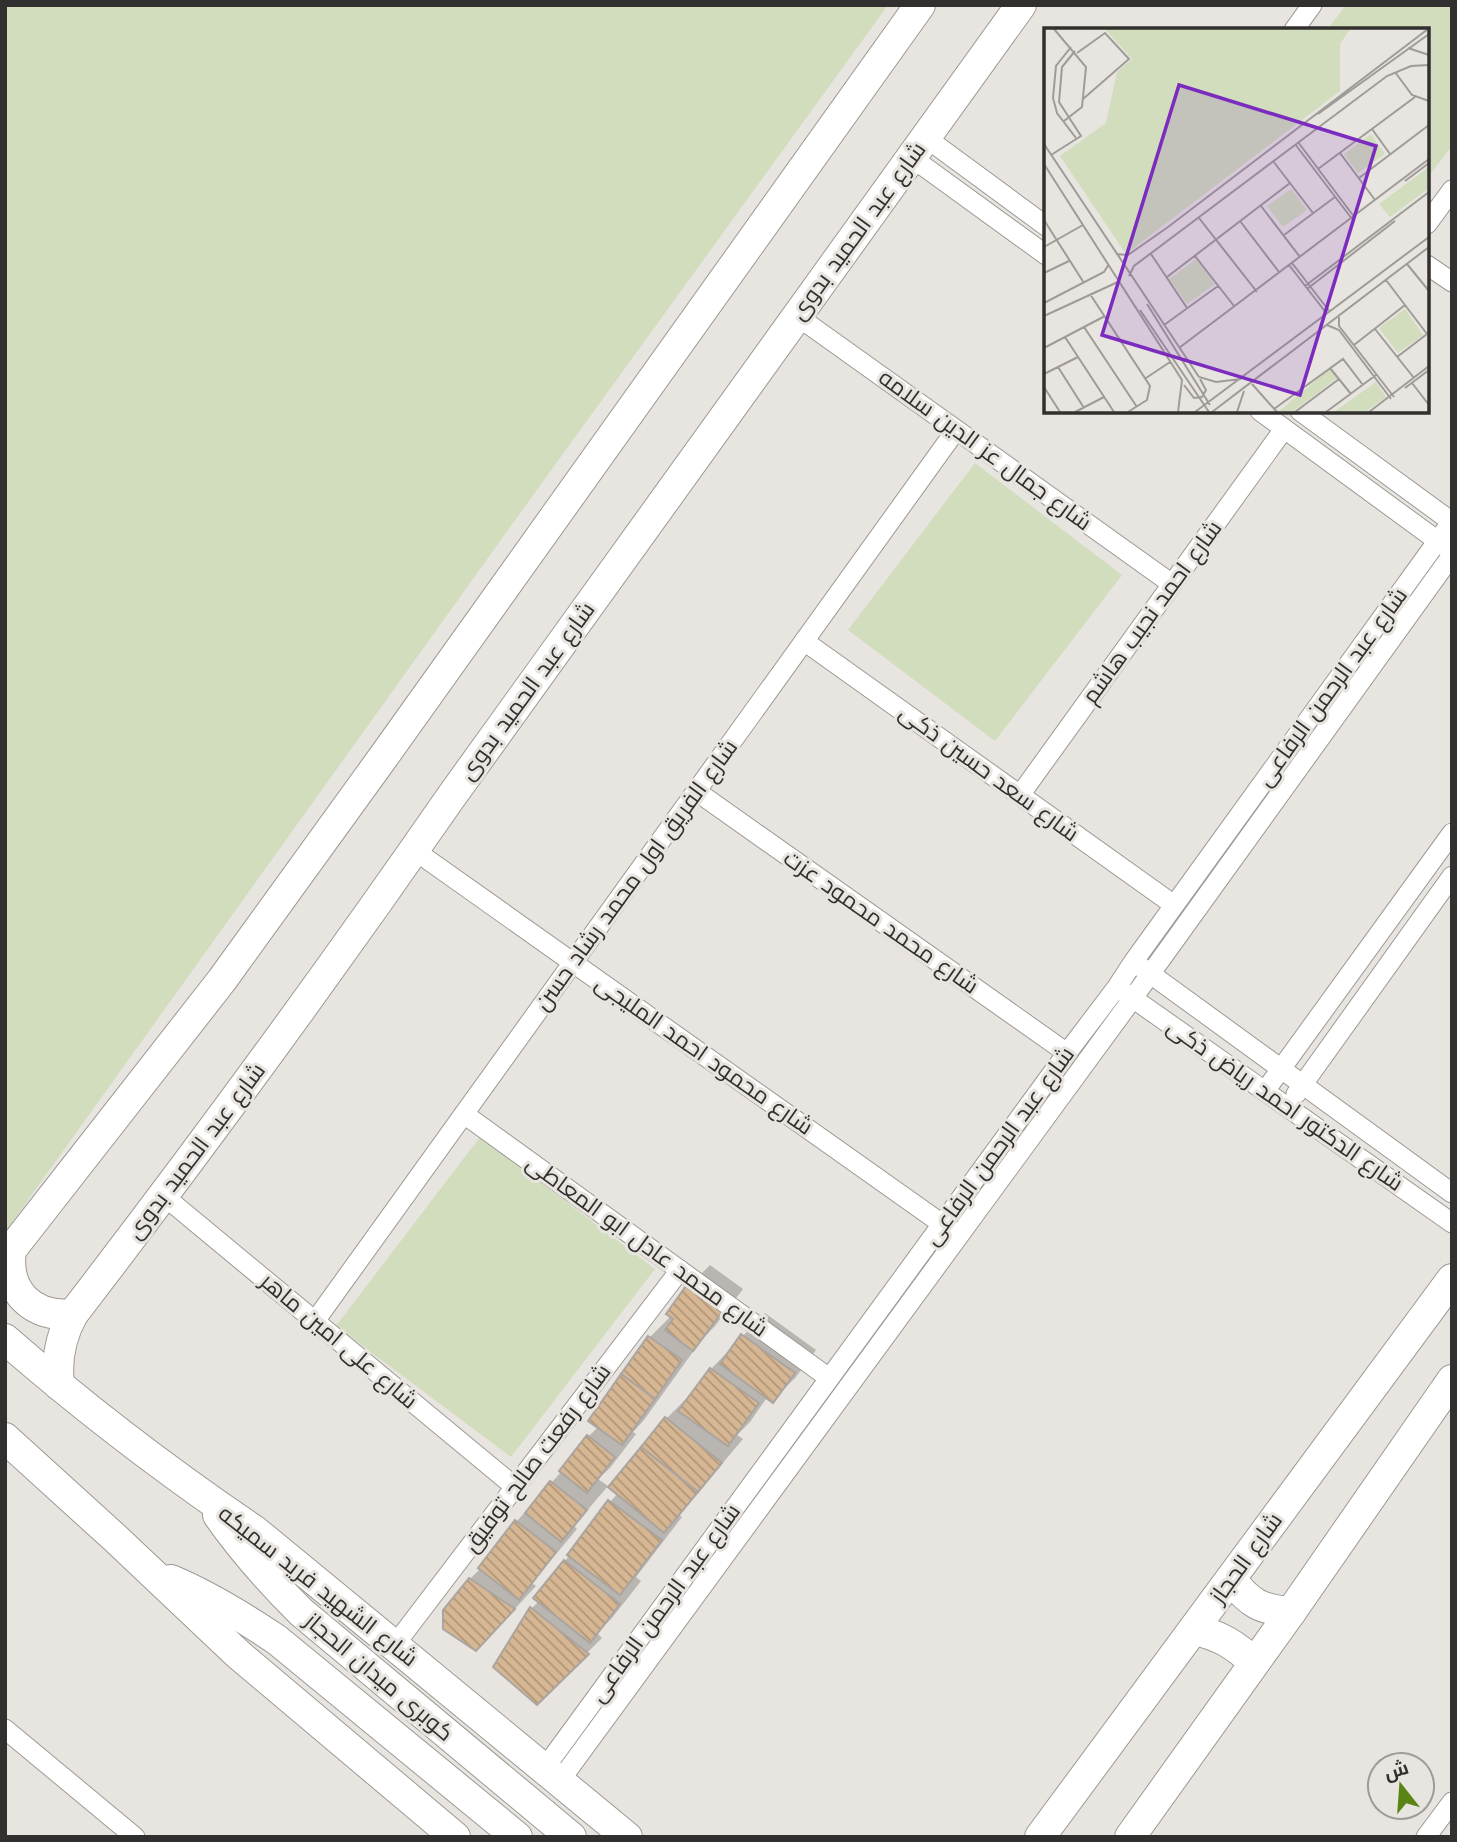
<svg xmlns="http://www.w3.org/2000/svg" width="1457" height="1842" viewBox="0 0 1457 1842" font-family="'Work Sans',Cairo,sans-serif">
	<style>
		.grass { fill: #d1ddbd }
		.shadow { fill: #0003 }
		.building { fill: url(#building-back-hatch); stroke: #aaa5a1; stroke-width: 2 }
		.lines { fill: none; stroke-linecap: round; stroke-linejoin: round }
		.minor-casing { stroke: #9d9994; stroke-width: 21 }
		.primary-casing { stroke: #9d9994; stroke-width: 32 }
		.minor { stroke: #fff; stroke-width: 19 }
		.primary { stroke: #fff; stroke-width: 30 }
		.labels { text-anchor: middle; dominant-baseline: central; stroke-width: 6; stroke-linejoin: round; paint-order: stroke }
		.street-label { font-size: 23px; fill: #32302e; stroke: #e8e4df }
		.inset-road { fill: none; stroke: #9f9c98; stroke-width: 2 }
		.view { fill: #7b2cbf; fill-opacity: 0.15; stroke: #7b2cbf; stroke-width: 3.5 }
		.inset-edge { fill: none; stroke: #32302e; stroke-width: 3.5 }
	</style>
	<defs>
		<pattern id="building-back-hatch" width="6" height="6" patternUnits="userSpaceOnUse" patternTransform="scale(1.75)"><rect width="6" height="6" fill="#d7b793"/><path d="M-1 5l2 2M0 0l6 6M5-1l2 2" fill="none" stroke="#af9578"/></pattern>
	</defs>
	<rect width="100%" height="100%" fill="#e8e4df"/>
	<g class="grass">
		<polygon points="5,5 888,5 531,498 5,1232"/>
		<polygon points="1346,5 1452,5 1452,146 1427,178 1427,30 1327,30"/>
		<polygon points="975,463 1122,575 995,741 848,630"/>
		<polygon points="480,1137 655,1269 511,1457 336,1326"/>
	</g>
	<g class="shadow">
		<polygon points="710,1265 743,1289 715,1326 700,1342 644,1420 633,1432 636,1434 610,1468 598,1479 608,1486 574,1526 577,1529 532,1583 536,1586 498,1627 470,1579 481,1568 517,1521 562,1471 588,1437 599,1426 650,1337 672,1315 688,1287"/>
		<polygon points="765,1313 816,1350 795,1378 773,1400 768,1396 750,1422 737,1435 743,1439 679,1515 682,1517 636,1577 641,1581 612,1618 597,1633 602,1638 537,1703 495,1666 532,1608 539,1601 565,1561 610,1502 618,1493 610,1487 667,1418 689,1396 691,1397 711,1369"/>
	</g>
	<g class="building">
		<polygon points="686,1286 722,1312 693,1351 665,1330 673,1319 666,1314"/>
		<polygon points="741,1334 795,1373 773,1403 720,1364"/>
		<polygon points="648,1336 682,1360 655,1399 621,1374"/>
		<polygon points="710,1368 759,1403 728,1446 678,1411"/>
		<polygon points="621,1374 655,1399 622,1445 588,1421"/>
		<polygon points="665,1417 722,1463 698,1492 641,1447"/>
		<polygon points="587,1435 615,1457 587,1493 559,1471"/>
		<polygon points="641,1447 698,1492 664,1533 608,1487"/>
		<polygon points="550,1481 587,1510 561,1542 525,1513"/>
		<polygon points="608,1500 662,1540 620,1595 567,1555"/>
		<polygon points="515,1520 556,1552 519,1600 478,1568"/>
		<polygon points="564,1560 620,1604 590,1643 533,1598"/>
		<polygon points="469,1578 515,1609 476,1651 443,1629 443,1610"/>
		<polygon points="530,1607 589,1654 537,1705 493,1667"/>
	</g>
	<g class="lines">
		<defs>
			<g id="minor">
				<polyline points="1294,30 1312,5"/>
				<polyline points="925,137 1046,226"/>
				<polyline points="911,157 1046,255"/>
				<polyline points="1427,224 1452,190"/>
				<polyline points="1427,265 1452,282"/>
				<polyline points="797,316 1172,584"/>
				<polyline points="1260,411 1446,547"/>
				<polyline points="1300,411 1452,522"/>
				<polyline points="804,641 1174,905"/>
				<polyline points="696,791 1067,1053"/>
				<polyline points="1020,795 1284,429"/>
				<polyline points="414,850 952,1231"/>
				<polyline points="1141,967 1452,1193"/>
				<polyline points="1124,992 1452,1223"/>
				<polyline points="1265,1091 1452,833"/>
				<polyline points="1296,1094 1452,876"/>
				<polyline points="464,1114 829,1378"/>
				<polyline points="164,1196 515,1487"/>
				<polyline points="315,1321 956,430"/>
				<polyline points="394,1646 680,1270"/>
				<polyline points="5,1729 135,1837"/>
				<polyline points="544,1769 1067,1053 1117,987 1134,961 1452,521"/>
				<polyline points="559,1782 1133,998 1452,555"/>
				<polyline points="1426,1837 1452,1802"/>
			</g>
			<g id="primary">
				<path d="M 11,1250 C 5,1291 32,1318 73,1314"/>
				<polyline points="5,1254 11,1250 222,980 384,756 920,5"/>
				<path d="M 5,1339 C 84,1408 168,1472 255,1531 L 627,1837"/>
				<path d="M 59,1385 C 56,1359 60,1337 73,1314 C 203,1145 329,973 451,797 L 1021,5"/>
				<polyline points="5,1438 114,1537 239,1655 455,1837"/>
				<path d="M 218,1515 C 243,1551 271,1582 301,1612 L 571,1837"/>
				<path d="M 1231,1579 C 1249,1603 1261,1610 1291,1612"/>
				<path d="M 171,1580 C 209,1596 243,1617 277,1640 L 517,1837"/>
				<path d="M 1194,1630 C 1219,1635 1236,1645 1254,1663"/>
				<polyline points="1040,1837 1452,1279"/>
				<polyline points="1130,1837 1291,1612 1452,1380"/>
			</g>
		</defs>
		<use href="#minor" class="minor-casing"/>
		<use href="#primary" class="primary-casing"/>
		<use href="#minor" class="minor"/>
		<use href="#primary" class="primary"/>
	</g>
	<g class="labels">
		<g class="street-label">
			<text transform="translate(858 231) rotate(-54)">شارع عبد الحميد بدوى</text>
			<text transform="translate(985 450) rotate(36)">شارع جمال عز الدين سلامه</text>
			<text transform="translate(1152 612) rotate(-54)">شارع احمد نجيب هاشم</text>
			<text transform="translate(1332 687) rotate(-54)">شارع عبد الرحمن الرفاعى</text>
			<text transform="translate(527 691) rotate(-54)">شارع عبد الحميد بدوى</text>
			<text transform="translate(989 773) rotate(36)">شارع سعد حسين ذكى</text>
			<text transform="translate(636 875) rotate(-54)">شارع الفريق اول محمد رشاد حسن</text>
			<text transform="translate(881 922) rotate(35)">شارع محمد محمود عزت</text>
			<text transform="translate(704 1055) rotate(35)">شارع محمود احمد المليجى</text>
			<text transform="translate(1285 1105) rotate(35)">شارع الدكتور احمد رياض ذكى</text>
			<text transform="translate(999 1146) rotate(-54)">شارع عبد الرحمن الرفاعى</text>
			<text transform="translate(196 1151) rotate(-53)">شارع عبد الحميد بدوى</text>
			<text transform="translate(647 1246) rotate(36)">شارع محمد عادل ابو المعاطى</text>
			<text transform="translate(339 1341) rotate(40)">شارع على امين ماهر</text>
			<text transform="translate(537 1458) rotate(-53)">شارع رفعت صالح توفيق</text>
			<text transform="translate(1246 1558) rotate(-54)">شارع الحجاز</text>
			<text transform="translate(318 1586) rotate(38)">شارع الشهيد فريد سميكه</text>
			<text transform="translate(665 1603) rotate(-54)">شارع عبد الرحمن الرفاعى</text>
			<text transform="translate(379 1677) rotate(40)">كوبرى ميدان الحجاز</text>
		</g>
	</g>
	<g transform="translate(1044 28)">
		<rect width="385" height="385" fill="#e8e4df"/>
		<path d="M 61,1 L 306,1 L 296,16 L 296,63 L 82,226 L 16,128 L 62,95 L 73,44 L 88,31 ZM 327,106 L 341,126 L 314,145 L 300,126 ZM 385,139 L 385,160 L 346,189 L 335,176 ZM 247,161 L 263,182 L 239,199 L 223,178 ZM 152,231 L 171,256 L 143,276 L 125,251 Z" fill="#d1ddbd"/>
		<path d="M 361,281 L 379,307 L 354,325 L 335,300 ZM 286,341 L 293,350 L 248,384 L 234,384 ZM 332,354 L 342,369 L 321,384 L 290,384 Z" fill="#d1ddbd"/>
		<path class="inset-road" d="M 10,1 L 42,39 L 38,79 L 20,93M 27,19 L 12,38 L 9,70 L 13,85 L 32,110M 364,20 L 385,27M 33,25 L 61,5 L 85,31 L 39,71M 351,44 L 368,67 L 385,73M 274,86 L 385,6M 328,101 L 346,126M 254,114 L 311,190M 0,116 L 155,349 L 172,354 L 197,351M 251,116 L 308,191M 296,125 L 331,172M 7,127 L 37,108 L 15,74 L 18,39 L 31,23M 229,133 L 269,185M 0,136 L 138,352 L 134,384M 274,141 L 371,69M 315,150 L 385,97M 361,153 L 385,135M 217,178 L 256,229M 155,190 L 213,264M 0,192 L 40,255M 196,193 L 235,244M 240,207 L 291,169M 0,219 L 39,197M 72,226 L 84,227 L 124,199 L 384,1M 107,226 L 143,280M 151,228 L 190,278M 248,235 L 286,284M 363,236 L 385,263M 245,237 L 283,286M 0,245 L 25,233M 85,248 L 90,238 L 343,48 L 367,38 L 385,37M 123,249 L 246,155M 342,252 L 383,306M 261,258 L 385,164M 263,261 L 351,193M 46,266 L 106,358 L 103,372 L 84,384M 0,275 L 60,244 L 65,236M 103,276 L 166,377M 96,282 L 165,384M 0,288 L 76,253M 295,289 L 295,298 L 350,369M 120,297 L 174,258M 283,297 L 295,302 L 347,371M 40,299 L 93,379M 331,301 L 370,350M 21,309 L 70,384M 310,317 L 361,277M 0,320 L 61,288M 135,320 L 385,131M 353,329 L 383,306M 14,339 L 40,380M 286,340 L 307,366M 0,346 L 34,329M 102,350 L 126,334M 368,355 L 385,377M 208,356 L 233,384M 140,357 L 150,370 L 158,369 L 162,362 L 156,351M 0,359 L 16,384M 361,360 L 385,342M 230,381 L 299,331 L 319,357M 31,384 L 60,369M 151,384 L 385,209M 168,384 L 385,219M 193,384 L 200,363M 251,384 L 295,351M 282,384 L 332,347M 325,384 L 385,338"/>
		<path class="view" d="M 135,57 L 332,118 L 256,367 L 58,307 Z"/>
		<rect width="385" height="385" class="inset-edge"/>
	</g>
	<rect width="1457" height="1842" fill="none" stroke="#32302e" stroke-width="14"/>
	<g transform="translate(1401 1786) rotate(343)"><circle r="33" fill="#e8e4df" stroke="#9f9c98" stroke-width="2"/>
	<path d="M0-5L12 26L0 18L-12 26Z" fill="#588513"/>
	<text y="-10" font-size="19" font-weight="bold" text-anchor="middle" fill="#32302e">ش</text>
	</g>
</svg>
